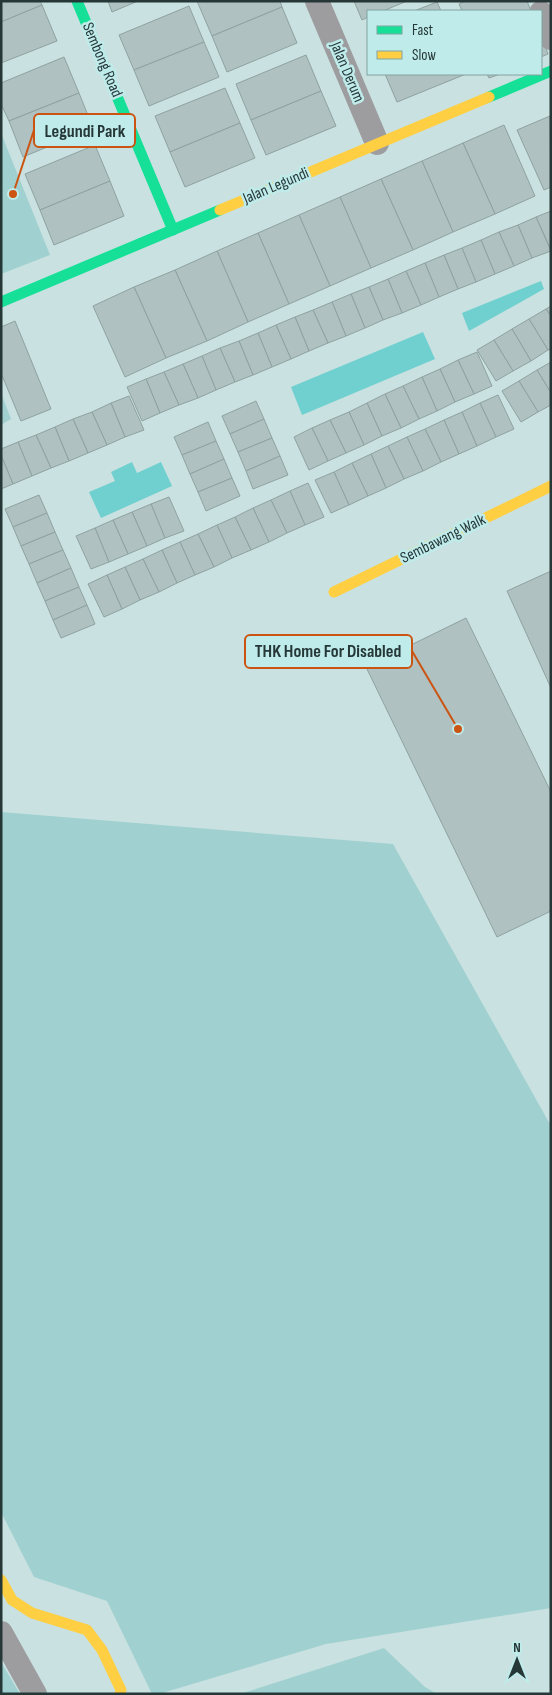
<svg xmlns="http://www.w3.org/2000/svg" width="552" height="1695" viewBox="0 0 552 1695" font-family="'Sofia Sans Condensed',sans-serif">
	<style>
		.green { fill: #a0d1d0 }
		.water { fill: #6fd0cf }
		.building { fill: #afc1c1; stroke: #8fa2a2 }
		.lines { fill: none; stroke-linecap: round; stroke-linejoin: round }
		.street { stroke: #9d9c9f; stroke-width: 24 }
		.fast { stroke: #16e098; stroke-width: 11 }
		.slow { stroke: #ffcf43; stroke-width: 11 }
		.labels { text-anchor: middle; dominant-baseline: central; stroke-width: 5; stroke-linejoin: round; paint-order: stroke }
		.street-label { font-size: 16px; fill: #263737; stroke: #bfebea }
		.leader { fill: none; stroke: #cb5412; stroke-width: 2 }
		.callout-dot { fill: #cb5412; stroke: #bfebea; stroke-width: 2 }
		.callout { fill: #bfebea; stroke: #cb5412; stroke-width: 2 }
		.callout-label { font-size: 18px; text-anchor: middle; font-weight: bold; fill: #263737 }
	</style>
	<rect width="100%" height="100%" fill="#c9e1e0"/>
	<g class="green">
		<polygon points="1,133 50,255 1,274"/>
		<polygon points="1,393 11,419 1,425"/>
		<polygon points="1,812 393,844 551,1126 551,1608 326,1644 159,1694 152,1694 107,1601 34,1577 1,1512"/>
		<polygon points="384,1648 425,1687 437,1694 240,1694"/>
		<polygon points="1,1662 20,1694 1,1694"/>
	</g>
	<g class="water">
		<polygon points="541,281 544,289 469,331 462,313"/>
		<polygon points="423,332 435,359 302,415 291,387"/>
		<polygon points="132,462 137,473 161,462 172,486 101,518 89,492 115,481 111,472"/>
	</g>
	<g class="building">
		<polygon points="1,1 40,1 42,5 1,22"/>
		<polygon points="108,1 138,1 112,12"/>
		<polygon points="197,1 280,1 282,7 212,36"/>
		<polygon points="354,1 407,1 383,11 368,11 368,17 362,20"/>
		<polygon points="465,1 527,1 531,11 462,11 459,4"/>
		<polygon points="437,2 441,11 414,11"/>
		<polygon points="42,5 57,41 1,63 1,22"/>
		<polygon points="189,6 204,42 134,70 119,35"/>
		<polygon points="282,7 297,43 227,72 212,36"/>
		<polygon points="541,35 548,54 541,57"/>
		<polygon points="204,42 219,77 149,106 134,70"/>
		<polygon points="306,55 321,91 251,120 236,84"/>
		<polygon points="64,57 79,93 9,121 1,104 1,83"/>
		<polygon points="385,74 466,74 397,102"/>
		<polygon points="487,74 500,74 489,78"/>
		<polygon points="225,88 240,123 170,152 155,116"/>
		<polygon points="321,91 336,126 266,155 251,120"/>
		<polygon points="79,93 93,128 23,157 9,121"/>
		<polygon points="550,116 551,187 544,190 517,130"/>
		<polygon points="240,123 255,158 185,187 170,152"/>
		<polygon points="504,125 535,196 495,214 463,143"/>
		<polygon points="463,143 495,214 453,232 422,161"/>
		<polygon points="95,145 110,181 40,210 25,174"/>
		<polygon points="422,161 453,232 413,250 381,179"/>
		<polygon points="381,179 413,250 371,268 340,197"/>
		<polygon points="110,181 124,216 54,245 40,210"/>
		<polygon points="340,197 371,268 330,286 299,215"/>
		<polygon points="551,211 551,250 536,217"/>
		<polygon points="299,215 330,286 289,304 258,233"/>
		<polygon points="536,217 551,251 532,258 518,225"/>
		<polygon points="518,225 532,258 514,266 499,232"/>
		<polygon points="499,232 514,266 495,274 481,240"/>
		<polygon points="258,233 289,304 248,322 217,251"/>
		<polygon points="481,240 495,274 476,282 462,248"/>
		<polygon points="462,248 476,282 458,289 444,255"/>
		<polygon points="217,251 248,322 207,341 175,270"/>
		<polygon points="444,255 458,289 439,297 425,263"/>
		<polygon points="425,263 439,297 421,305 406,271"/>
		<polygon points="175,270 207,341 166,358 134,287"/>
		<polygon points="406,271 421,305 402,313 388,279"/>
		<polygon points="388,279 402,313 383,320 369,287"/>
		<polygon points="134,287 166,358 125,377 93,306"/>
		<polygon points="369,287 383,320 365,328 351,294"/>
		<polygon points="351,294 365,328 346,336 332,302"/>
		<polygon points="332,302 346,336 328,343 313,310"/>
		<polygon points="551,306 551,316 546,309"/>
		<polygon points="546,309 551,316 551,349 548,350 529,319"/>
		<polygon points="313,310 328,343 309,351 295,317"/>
		<polygon points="295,317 309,351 291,359 276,325"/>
		<polygon points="529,319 548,350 531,361 512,329"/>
		<polygon points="15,321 51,409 21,421 1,373 1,327"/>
		<polygon points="276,325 291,359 272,367 258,333"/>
		<polygon points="512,329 531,361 513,371 494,340"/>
		<polygon points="258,333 272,367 253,375 239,341"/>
		<polygon points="494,340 513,371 496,381 477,350"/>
		<polygon points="239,341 253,375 235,382 220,348"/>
		<polygon points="220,348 235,382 216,390 202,356"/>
		<polygon points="477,352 492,386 474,394 458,360"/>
		<polygon points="202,356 216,390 198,398 183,364"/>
		<polygon points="458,360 474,394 455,402 440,369"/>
		<polygon points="551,362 551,393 537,370"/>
		<polygon points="183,364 198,398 179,405 164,372"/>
		<polygon points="440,369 455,402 437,411 422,377"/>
		<polygon points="537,370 551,393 551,405 538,412 519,381"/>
		<polygon points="164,372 179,405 160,413 146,379"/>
		<polygon points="422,377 437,411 419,419 403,386"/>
		<polygon points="146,379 160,413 142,421 127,387"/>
		<polygon points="519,381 538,412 521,422 502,391"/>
		<polygon points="403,386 419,419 401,428 385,394"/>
		<polygon points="385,394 401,428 382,436 367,403"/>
		<polygon points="498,395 514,429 496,437 480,403"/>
		<polygon points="129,396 144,430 125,437 111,403"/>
		<polygon points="256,401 264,419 230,434 222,416"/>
		<polygon points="111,403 125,437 107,445 92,412"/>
		<polygon points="367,403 382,436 364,445 349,412"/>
		<polygon points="480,403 496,437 477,446 462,412"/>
		<polygon points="92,412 107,445 88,453 73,419"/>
		<polygon points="349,412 364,445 346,453 330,420"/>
		<polygon points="462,412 477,446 459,454 444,420"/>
		<polygon points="73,419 88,453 69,461 55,427"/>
		<polygon points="264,419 272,438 238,452 230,434"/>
		<polygon points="330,420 346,453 328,461 312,428"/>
		<polygon points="444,420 459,454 441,462 425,429"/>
		<polygon points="208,422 216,441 182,455 174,437"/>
		<polygon points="55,427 69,461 51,468 36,435"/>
		<polygon points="312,428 328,461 309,470 294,437"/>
		<polygon points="425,429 441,462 423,471 407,437"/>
		<polygon points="36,435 51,468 32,476 18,442"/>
		<polygon points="407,437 423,471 404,479 388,446"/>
		<polygon points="272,438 280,456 246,471 238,452"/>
		<polygon points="216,441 224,459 190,474 182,455"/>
		<polygon points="18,442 32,476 13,484 1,455 1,449"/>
		<polygon points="388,446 404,479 386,488 371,454"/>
		<polygon points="371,454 386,488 368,496 352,463"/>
		<polygon points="1,455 13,484 1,489"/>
		<polygon points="280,456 288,475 253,489 246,471"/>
		<polygon points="224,459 232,478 198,492 190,474"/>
		<polygon points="352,463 368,496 349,505 334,472"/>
		<polygon points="334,472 349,505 331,513 315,480"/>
		<polygon points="232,478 240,496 206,511 198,492"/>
		<polygon points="308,483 324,517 305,525 290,491"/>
		<polygon points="290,491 305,525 287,533 271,500"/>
		<polygon points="39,495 47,513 13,527 5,509"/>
		<polygon points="169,497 184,531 165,538 151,504"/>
		<polygon points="271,500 287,533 269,542 253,508"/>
		<polygon points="151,504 165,538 147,546 132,512"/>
		<polygon points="253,508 269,542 251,550 235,517"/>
		<polygon points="132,512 147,546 128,554 113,520"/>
		<polygon points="47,513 55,532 21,546 13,527"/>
		<polygon points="235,517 251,550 232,558 217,525"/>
		<polygon points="113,520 128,554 109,562 95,528"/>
		<polygon points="217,525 232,558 214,567 198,534"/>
		<polygon points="95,528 109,562 91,569 76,536"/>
		<polygon points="55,532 63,550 29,564 21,546"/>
		<polygon points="198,534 214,567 195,575 180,542"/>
		<polygon points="180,542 195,575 177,583 162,550"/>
		<polygon points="63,550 71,568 37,583 29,564"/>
		<polygon points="162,550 177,583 159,592 143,559"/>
		<polygon points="143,559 159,592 140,600 125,567"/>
		<polygon points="125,567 140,600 122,609 107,575"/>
		<polygon points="71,568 79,587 45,601 37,583"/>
		<polygon points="551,571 551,688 507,591"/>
		<polygon points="107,575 122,609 104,617 88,584"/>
		<polygon points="79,587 87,605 53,620 45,601"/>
		<polygon points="87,605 95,624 61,638 53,620"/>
		<polygon points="466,618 551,792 551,911 497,937 366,667"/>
	</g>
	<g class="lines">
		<g class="street">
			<polyline points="317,1 377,143"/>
			<polyline points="541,13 551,38"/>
			<polyline points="1,1633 35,1694"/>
		</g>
		<g class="fast">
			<polyline points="77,1 173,230"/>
			<polyline points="489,97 551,71"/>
			<polyline points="1,302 220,210"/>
		</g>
		<g class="slow">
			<polyline points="220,210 489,97"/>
			<polyline points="334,592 551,486"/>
			<polyline points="1,1580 12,1600 32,1613 87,1630 102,1650 121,1690 120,1694"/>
		</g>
	</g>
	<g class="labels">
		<g class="street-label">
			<text transform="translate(102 60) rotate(67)">Sembong Road</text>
			<text transform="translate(347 72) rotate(67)">Jalan Derum</text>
			<text transform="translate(276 186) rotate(-23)">Jalan Legundi</text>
			<text transform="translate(443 539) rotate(-26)">Sembawang Walk</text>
		</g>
	</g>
	<path class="leader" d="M13 194L34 130M458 729L412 651"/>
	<g class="callout-dot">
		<circle cx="13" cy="194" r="5"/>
		<circle cx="458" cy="729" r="5"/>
	</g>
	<g class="callout">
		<rect x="34" y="114" width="101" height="33" rx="5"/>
		<rect x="245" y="635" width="167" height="33" rx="5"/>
	</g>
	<g class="callout-label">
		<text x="85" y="137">Legundi Park</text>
		<text x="328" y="657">THK Home For Disabled</text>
	</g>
	<rect width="552" height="1695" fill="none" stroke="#263737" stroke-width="5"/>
	<rect x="367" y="10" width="175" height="65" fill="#bfebea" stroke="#82a3a2"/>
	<rect x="377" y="26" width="25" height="8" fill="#16e098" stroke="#82a3a2"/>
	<text x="412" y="35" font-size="15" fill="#263737">Fast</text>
	<rect x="377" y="51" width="25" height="8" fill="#ffcf43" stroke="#82a3a2"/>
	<text x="412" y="60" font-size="15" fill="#263737">Slow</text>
	<g transform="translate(517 1660)" stroke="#bfebea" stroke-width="4" paint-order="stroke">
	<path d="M0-4L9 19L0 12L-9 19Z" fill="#263737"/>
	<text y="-8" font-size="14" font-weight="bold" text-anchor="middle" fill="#263737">N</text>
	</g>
</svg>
